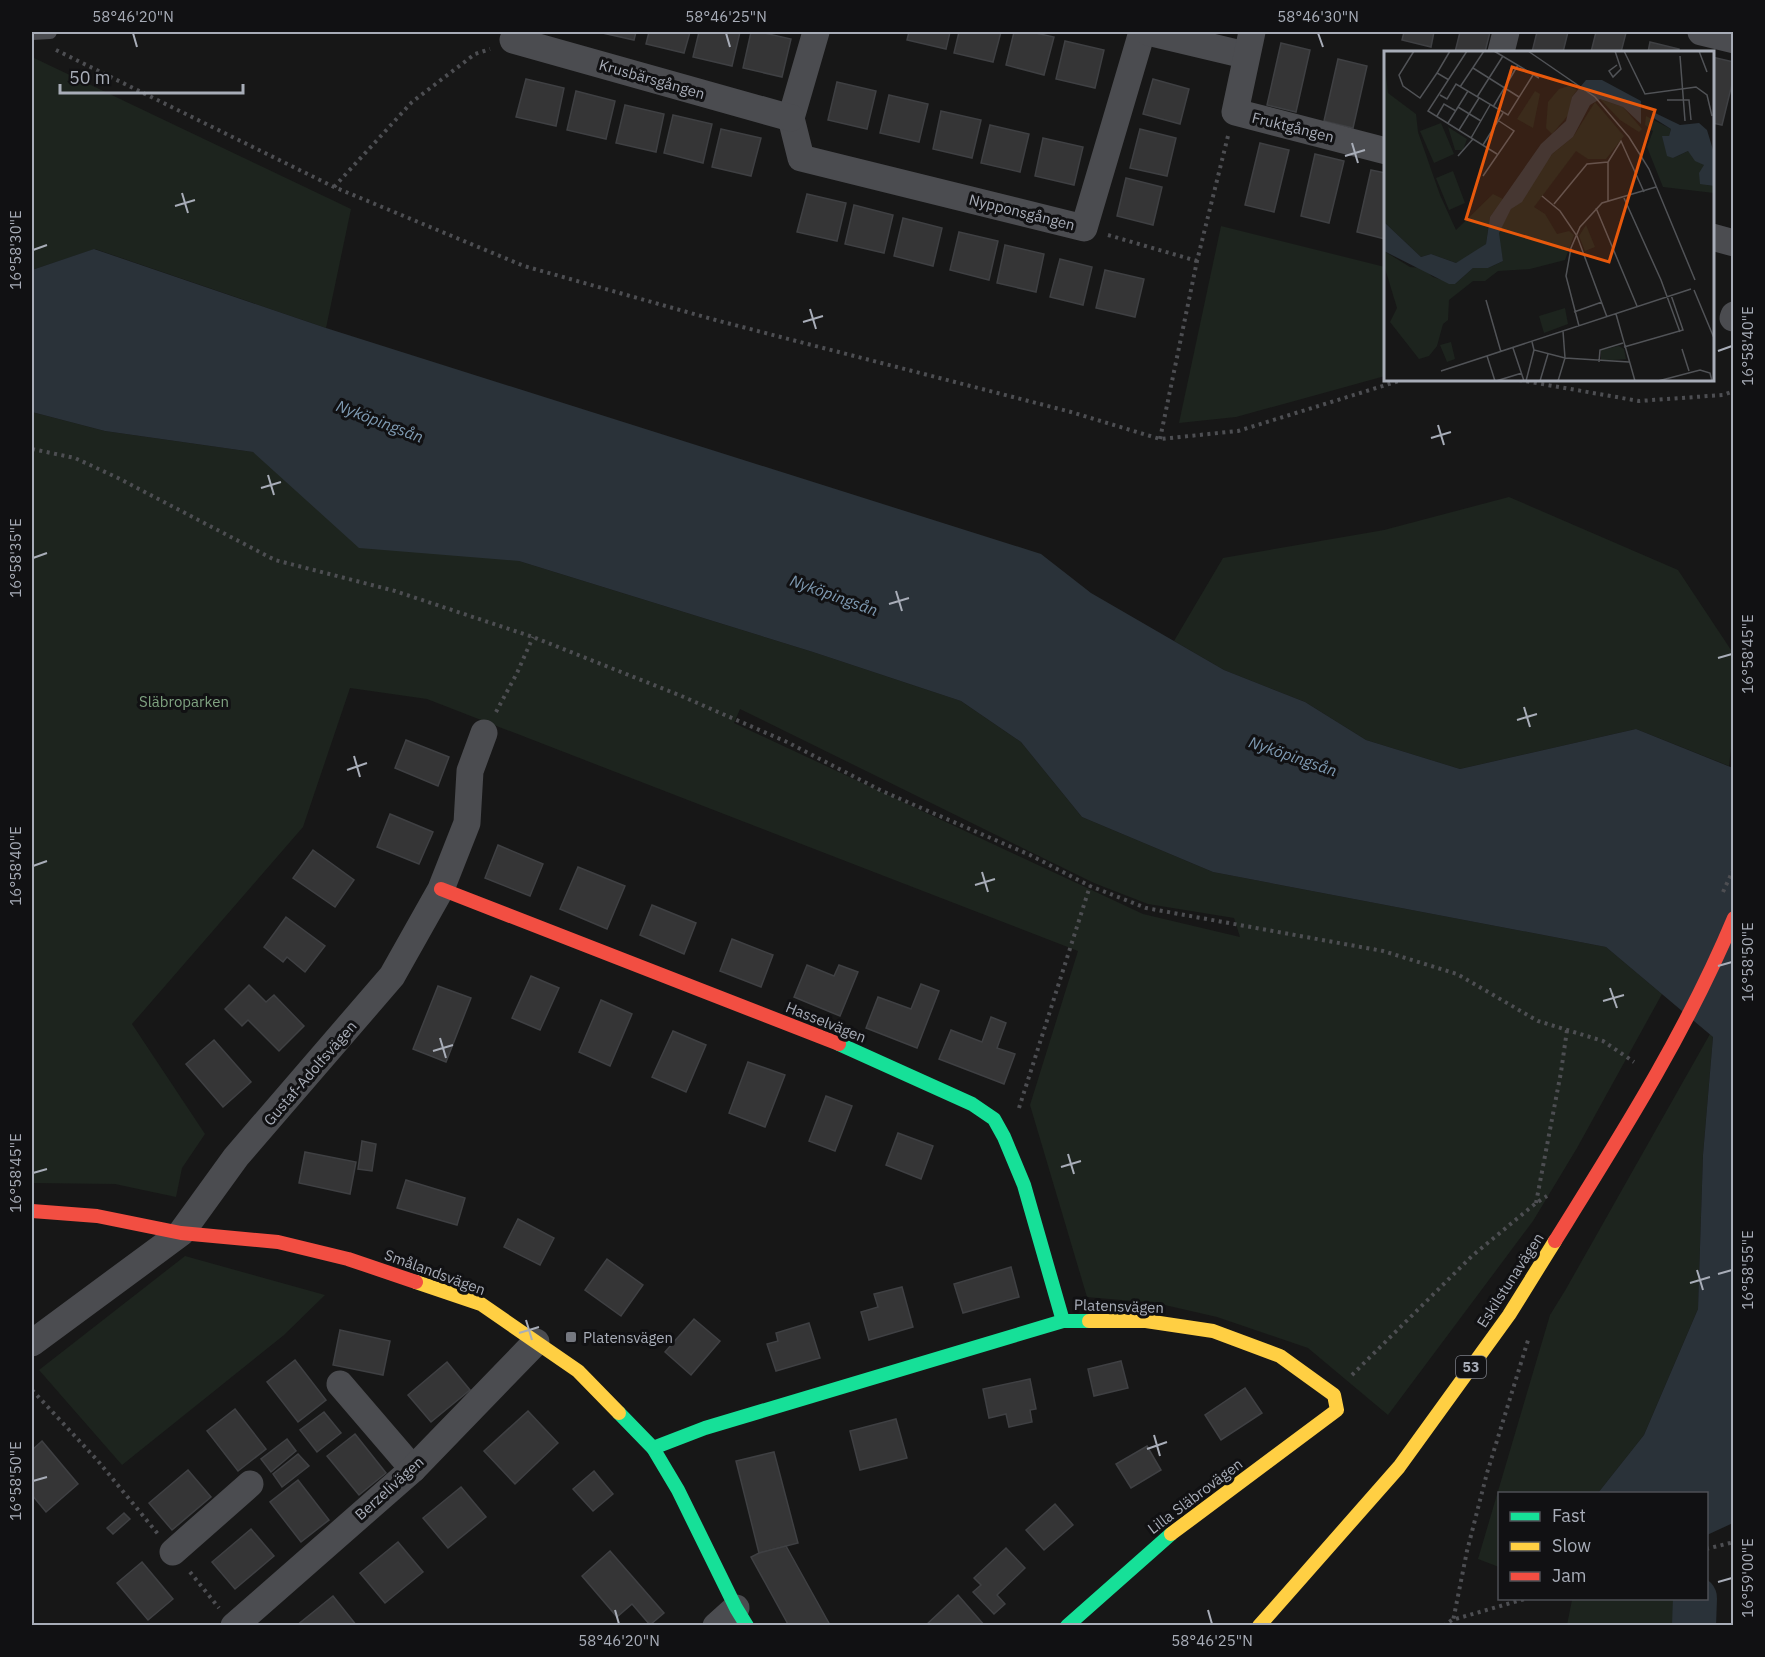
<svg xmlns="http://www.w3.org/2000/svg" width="1765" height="1657" viewBox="0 0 1765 1657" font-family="'IBM Plex Sans',sans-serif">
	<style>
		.green { fill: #1d241e; fill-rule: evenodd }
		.water { fill: #2a3239 }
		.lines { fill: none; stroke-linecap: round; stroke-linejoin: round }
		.river { stroke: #2a3239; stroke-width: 44 }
		.building { fill: #353536; stroke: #3f4043; stroke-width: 1.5 }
		.path { stroke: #4d4e52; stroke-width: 4; stroke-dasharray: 3 4.5; stroke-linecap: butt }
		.lane { stroke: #4b4c50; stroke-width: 14 }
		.street { stroke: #4b4c50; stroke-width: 27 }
		.fast { stroke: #16e098; stroke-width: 14 }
		.slow { stroke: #ffcf43; stroke-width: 14 }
		.jam { stroke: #f24e42; stroke-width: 14 }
		.ticks { fill: none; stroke: #a8adb8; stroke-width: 2 }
		.poi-dot { fill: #757880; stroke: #111113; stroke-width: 2 }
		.labels { text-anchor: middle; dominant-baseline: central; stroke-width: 6; stroke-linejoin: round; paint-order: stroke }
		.shield { fill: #111113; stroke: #7b7e86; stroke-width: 1.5 }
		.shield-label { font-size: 14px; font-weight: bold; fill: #a8adb8 }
		.street-label { font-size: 15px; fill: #a8adb8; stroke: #111113 }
		.park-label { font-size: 15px; fill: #7fa381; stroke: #111113 }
		.poi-label { font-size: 15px; fill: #a8adb8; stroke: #111113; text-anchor: start }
		.water-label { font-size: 16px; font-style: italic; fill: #7f9bb3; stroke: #111113 }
		.inset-road { fill: none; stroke: #515357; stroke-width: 1.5 }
		.view { fill: #e8590c; fill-opacity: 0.15; stroke: #e8590c; stroke-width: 3 }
		.inset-edge { fill: none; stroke: #a8adb8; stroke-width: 3 }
		.neatline { fill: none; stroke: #a8adb8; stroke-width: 2 }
		.ticks-label { font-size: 15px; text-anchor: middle; fill: #a8adb8 }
	</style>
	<rect width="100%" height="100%" fill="#171717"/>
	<g class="green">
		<polygon points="32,57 351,209 326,328 95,249 32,270"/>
		<polygon points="1221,226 1385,267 1385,376 1236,417 1179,423"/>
		<path d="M 32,412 L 105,431 L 253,452 L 519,561 L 813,652 L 961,701 L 1021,742 L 1082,817 L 1213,872 L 1606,947 L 1662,994 L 1577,1148 L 1533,1221 L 1388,1415 L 1308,1348 L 1217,1317 L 1156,1303 L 1087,1297 L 1030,1105 L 1078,951 L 427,699 L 350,688 L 303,827 L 132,1024 L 205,1134 L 182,1168 L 176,1197 L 115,1184 L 32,1183 ZM 740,709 L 1094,883 L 1148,904 L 1234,918 L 1240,937 L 1143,914 L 734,723 Z"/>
		<polygon points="1509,497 1678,570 1733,653 1734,724 1729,766 1636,729 1460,769 1366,740 1305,702 1224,670 1174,641 1223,558 1384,530"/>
		<polygon points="1710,1034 1713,1037 1703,1155 1698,1309 1644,1435 1598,1493 1500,1494 1499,1567 1478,1559 1550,1315 1566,1289"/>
		<polygon points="185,1256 325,1295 284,1335 122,1465 39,1370"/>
		<polygon points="1578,1598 1681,1599 1685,1625 1567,1625 1572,1600"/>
	</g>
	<polygon class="water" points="94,249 326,328 1041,554 1091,593 1224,670 1305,702 1366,740 1460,769 1636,729 1733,768 1733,1523 1707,1535 1706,1494 1598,1493 1644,1435 1698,1309 1703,1155 1713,1037 1606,947 1213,872 1082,817 1021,742 961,701 813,652 519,561 359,548 253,452 105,431 32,412 32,270"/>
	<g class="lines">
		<polyline class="river" points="1694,1626 1695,1598"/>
	</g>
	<g class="building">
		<polygon points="598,32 636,32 634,40"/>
		<polygon points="649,32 690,32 684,53 646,44"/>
		<polygon points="699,32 740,32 732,66 693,57"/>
		<polygon points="751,32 760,32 791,39 782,77 743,68"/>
		<polygon points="909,32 950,32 946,49 907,40"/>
		<polygon points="959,32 1001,32 993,62 954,53"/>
		<polygon points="1014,32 1031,32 1054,37 1044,75 1006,65"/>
		<polygon points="1404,32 1434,32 1431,47 1402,40"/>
		<polygon points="1460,32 1490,32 1485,52 1455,52"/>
		<polygon points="1537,32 1568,32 1563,52 1532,52"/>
		<polygon points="1596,32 1626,33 1621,52 1591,52"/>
		<polygon points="1065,41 1104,50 1095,88 1056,79"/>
		<polygon points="1650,42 1679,49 1678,52 1648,52"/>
		<polygon points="1281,43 1310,50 1296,112 1267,105"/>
		<polygon points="1712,57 1734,62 1734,76 1722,125 1712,123"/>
		<polygon points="1338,59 1367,66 1353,128 1324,121"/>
		<polygon points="526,79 564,88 556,126 516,117"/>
		<polygon points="1153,79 1189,89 1180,124 1143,114"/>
		<polygon points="837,82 876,91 867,129 828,120"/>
		<polygon points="576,91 615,101 606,139 567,130"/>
		<polygon points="889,95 928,104 919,142 880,133"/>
		<polygon points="625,105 664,114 656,152 616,143"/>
		<polygon points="941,111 981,120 972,158 933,149"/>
		<polygon points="673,115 712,124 703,163 664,153"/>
		<polygon points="990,125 1029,134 1020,172 981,163"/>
		<polygon points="721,129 761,138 751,176 712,167"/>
		<polygon points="1140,129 1176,138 1167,176 1130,168"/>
		<polygon points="1043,138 1083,147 1074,185 1035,176"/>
		<polygon points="1260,143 1289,150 1274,212 1245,205"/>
		<polygon points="1315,154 1344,161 1329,223 1301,216"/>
		<polygon points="1371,170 1386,173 1385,239 1357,232"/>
		<polygon points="1126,178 1162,187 1153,225 1117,216"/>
		<polygon points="807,194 846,203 837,241 797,232"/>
		<polygon points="854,205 893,215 884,253 845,244"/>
		<polygon points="903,218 942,228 933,266 894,256"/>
		<polygon points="959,232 998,241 989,280 950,270"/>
		<polygon points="1005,245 1044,254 1036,292 997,283"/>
		<polygon points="1060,259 1092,267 1083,305 1050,297"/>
		<polygon points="1105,270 1144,279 1135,317 1096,308"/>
		<polygon points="406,740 449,757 438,786 395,768"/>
		<polygon points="390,814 433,832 419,864 377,847"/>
		<polygon points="498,845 543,864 530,896 485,878"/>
		<polygon points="313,850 354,880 335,907 293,878"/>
		<polygon points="578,867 625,886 607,929 560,909"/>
		<polygon points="652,905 696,923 684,954 640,935"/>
		<polygon points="286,917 325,946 305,972 287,957 283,962 264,947"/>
		<polygon points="732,939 773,955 761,987 720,971"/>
		<polygon points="807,965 834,976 839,965 858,972 840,1016 794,997"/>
		<polygon points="531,976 559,988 540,1030 512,1018"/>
		<polygon points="921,984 939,991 917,1048 866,1028 878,997 911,1009"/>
		<polygon points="249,985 266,1002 274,995 304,1026 279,1051 248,1020 242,1026 225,1009"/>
		<polygon points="438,986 471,998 446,1062 413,1049"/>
		<polygon points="601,1000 632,1014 610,1066 579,1052"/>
		<polygon points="991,1017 1006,1023 997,1048 1015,1054 1004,1084 939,1059 951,1030 982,1042"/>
		<polygon points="673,1031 706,1045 686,1092 652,1077"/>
		<polygon points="214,1040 251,1082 223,1107 186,1064"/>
		<polygon points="748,1062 785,1075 765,1127 729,1113"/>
		<polygon points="826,1096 852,1106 835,1151 809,1141"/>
		<polygon points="898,1133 933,1146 921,1179 886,1165"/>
		<polygon points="362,1141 376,1144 372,1171 358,1169"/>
		<polygon points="305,1152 356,1162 350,1194 299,1183"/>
		<polygon points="406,1180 465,1198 457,1225 397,1208"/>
		<polygon points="518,1219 554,1238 540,1265 504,1247"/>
		<polygon points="607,1259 643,1285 621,1316 585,1290"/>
		<polygon points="1011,1267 1019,1297 963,1313 954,1284"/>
		<polygon points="902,1287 913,1327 869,1340 861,1312 878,1307 874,1294"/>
		<polygon points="694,1319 720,1341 691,1375 665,1352"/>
		<polygon points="809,1323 820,1358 776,1371 767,1344 778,1341 776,1333"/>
		<polygon points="340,1330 390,1341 383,1375 333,1365"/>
		<polygon points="295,1360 326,1400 298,1422 267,1382"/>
		<polygon points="1121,1361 1128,1388 1094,1396 1088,1369"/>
		<polygon points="447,1362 470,1390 431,1422 408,1395"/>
		<polygon points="1030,1379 1036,1409 1030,1410 1032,1422 1009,1427 1006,1414 989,1418 983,1389"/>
		<polygon points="1245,1388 1262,1413 1221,1440 1205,1415"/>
		<polygon points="235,1409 266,1449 238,1471 207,1431"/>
		<polygon points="528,1411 558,1443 515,1484 484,1451"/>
		<polygon points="324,1412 341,1433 317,1452 300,1430"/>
		<polygon points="896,1419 907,1458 860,1470 850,1431"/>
		<polygon points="355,1434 386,1473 359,1495 327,1456"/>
		<polygon points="287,1439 296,1451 271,1472 261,1459"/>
		<polygon points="42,1441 78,1484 46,1512 32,1495 32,1450"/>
		<polygon points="1147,1446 1161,1470 1131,1488 1116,1464"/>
		<polygon points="774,1452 798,1543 759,1553 736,1461"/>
		<polygon points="298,1454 309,1466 282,1487 273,1474"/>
		<polygon points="188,1470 211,1497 172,1530 149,1503"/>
		<polygon points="594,1471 613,1494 593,1511 573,1489"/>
		<polygon points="298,1480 329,1520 301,1542 270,1502"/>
		<polygon points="461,1487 486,1517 448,1548 423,1518"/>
		<polygon points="1055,1504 1073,1525 1044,1550 1026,1530"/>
		<polygon points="124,1513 130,1519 113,1534 107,1528"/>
		<polygon points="251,1529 274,1556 235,1589 212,1562"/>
		<polygon points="398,1542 423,1572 385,1603 360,1573"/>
		<polygon points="786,1546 830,1625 789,1626 751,1557 759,1553"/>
		<polygon points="1006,1548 1025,1568 997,1595 1005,1604 994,1614 973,1592 981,1585 974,1578"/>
		<polygon points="610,1551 664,1613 650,1625 632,1604 617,1617 582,1576"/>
		<polygon points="142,1562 173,1599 148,1620 117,1583"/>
		<polygon points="958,1595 985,1626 925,1626"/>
		<polygon points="333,1596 357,1626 296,1626"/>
	</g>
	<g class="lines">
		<g class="path">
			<polyline points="56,50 334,187 524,266 719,321 1071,412 1160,439 1238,431 1402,380 1452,380"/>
			<polyline points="334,187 412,102 475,54 490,49"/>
			<polyline points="1108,235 1197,261"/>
			<polyline points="1519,380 1639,401 1723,395 1734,391"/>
			<polyline points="1160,439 1197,261 1228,136"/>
			<polyline points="32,449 75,458 118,478 275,560 395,591 533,637 679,695 787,742 882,791 1030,855 1090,886 1146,908 1383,951 1457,974 1538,1021 1603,1041 1634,1062"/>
			<polyline points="496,712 517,673 533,637"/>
			<polyline points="1723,892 1734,868"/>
			<polyline points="1019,1108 1090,886"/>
			<polyline points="1536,1203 1561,1072 1567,1030"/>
			<polyline points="1352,1375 1472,1256 1536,1203 1547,1196"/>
			<polyline points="32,1390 98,1461 158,1534"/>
			<polyline points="1706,1549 1734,1542"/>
			<polyline points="190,1572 219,1608"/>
			<polyline points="1443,1626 1452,1620 1528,1598"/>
			<polyline points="1452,1626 1467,1551 1487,1473 1529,1337"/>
		</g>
		<polyline class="lane" points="32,33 50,32"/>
		<g class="street">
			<polyline points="816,32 791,118 801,158 1084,228 1142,32"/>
			<polyline points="1148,32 1245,55"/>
			<polyline points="1252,32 1235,112 1386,151"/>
			<polyline points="1701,32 1734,40"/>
			<polyline points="513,40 791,118"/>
			<polyline points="1501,52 1506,32"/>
			<polyline points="1712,237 1734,243"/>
			<polyline points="1733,318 1734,315"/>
			<polyline points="32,1343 181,1233 236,1157 392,976 441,889 467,823 470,771 484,733"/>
			<polyline points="340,1384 413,1469"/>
			<polyline points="173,1552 250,1484"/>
			<polyline points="234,1626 413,1469 536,1342"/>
			<polyline points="716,1626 736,1608"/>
		</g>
		<g class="fast">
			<polyline points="839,1044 972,1104 994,1119 1004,1137 1024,1185 1063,1321"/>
			<polyline points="619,1413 653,1448 678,1490 736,1608 747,1626"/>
			<polyline points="653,1448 705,1428 1063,1321 1089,1321"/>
			<polyline points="1067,1626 1171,1534"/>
		</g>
		<g class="slow">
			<polyline points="416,1282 481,1304 578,1371 619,1413"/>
			<polyline points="1089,1321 1146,1321 1213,1331 1280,1356 1334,1395 1337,1410 1171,1534"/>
			<polyline points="1259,1626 1399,1467 1509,1315 1555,1241"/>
		</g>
		<g class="jam">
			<polyline points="441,889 839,1044"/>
			<polyline points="32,1211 97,1216 181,1233 278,1242 348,1259 416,1282"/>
			<path d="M 1555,1241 C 1621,1135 1686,1033 1734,918"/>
		</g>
	</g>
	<path class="ticks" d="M 133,33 L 137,47M 726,33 L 730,47M 1318,33 L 1323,47M 1352,143 L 1358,163M 1345,156 L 1365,150M 182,193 L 188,213M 175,206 L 195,200M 33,250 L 47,245M 810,309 L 816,329M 803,322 L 823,316M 1718,351 L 1732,346M 1438,425 L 1444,445M 1431,438 L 1451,432M 268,475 L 274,495M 261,488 L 281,482M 33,558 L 47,553M 896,591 L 902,611M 889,604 L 909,598M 1718,658 L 1732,654M 1524,707 L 1530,727M 1517,720 L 1537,714M 354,756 L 360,777M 347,770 L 367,763M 33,866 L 47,861M 982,872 L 988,892M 975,885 L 995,879M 1718,966 L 1732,962M 1610,988 L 1617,1008M 1603,1001 L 1624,995M 440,1038 L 446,1058M 433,1051 L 453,1045M 1068,1154 L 1074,1174M 1061,1167 L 1081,1161M 33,1173 L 47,1169M 1697,1270 L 1703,1290M 1718,1274 L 1732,1270M 1690,1283 L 1710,1277M 526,1320 L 532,1340M 519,1333 L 539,1327M 1154,1435 L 1160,1456M 1147,1449 L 1167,1442M 33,1481 L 47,1477M 1718,1582 L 1732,1578M 615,1610 L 619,1624M 1208,1610 L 1212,1624"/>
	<rect class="poi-dot" x="565" y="1331" width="12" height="12" rx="3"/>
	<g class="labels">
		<rect class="shield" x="1456" y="1356" width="30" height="22" rx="4.5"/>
		<g class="shield-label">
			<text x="1471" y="1367">53</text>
		</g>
		<g class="street-label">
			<text transform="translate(652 79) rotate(16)">Krusbärsgången</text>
			<text transform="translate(1293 127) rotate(14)">Fruktgången</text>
			<text transform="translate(1022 212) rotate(14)">Nypponsgången</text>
			<text transform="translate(826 1022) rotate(22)">Hasselvägen</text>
			<text transform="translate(310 1073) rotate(-49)">Gustaf-Adolfsvägen</text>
			<text transform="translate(435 1272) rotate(20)">Smålandsvägen</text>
			<text transform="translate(1510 1280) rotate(-57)">Eskilstunavägen</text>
			<text transform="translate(1119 1306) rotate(2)">Platensvägen</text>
			<text transform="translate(389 1488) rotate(-42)">Berzelivägen</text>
			<text transform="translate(1195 1496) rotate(-37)">Lilla Släbrovägen</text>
		</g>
		<g class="park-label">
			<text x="184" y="701">Släbroparken</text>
		</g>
		<g class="poi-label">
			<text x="583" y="1337">Platensvägen</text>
		</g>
		<g class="water-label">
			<text transform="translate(380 421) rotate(21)">Nyköpingsån</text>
			<text transform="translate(834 595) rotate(20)">Nyköpingsån</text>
			<text transform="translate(1293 756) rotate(19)">Nyköpingsån</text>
		</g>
	</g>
	<g transform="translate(1384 51)">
		<rect width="330" height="330" fill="#171717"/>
		<path d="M 0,7 L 4,42 L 32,63 L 34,81 L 56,144 L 72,179 L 109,143 L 119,148 L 106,166 L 102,193 L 85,207 L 72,212 L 47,203 L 37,206 L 0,171 ZM 185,35 L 193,39 L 188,46 L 186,62 L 168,83 L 162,77 L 164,51 L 175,38 ZM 151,40 L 156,43 L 149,77 L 133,68 ZM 216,48 L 239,56 L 258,78 L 255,81 L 236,69 ZM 211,51 L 240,85 L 222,108 L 204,108 L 192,100 L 150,156 L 161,163 L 173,183 L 185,180 L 190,184 L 181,209 L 146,218 L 114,220 L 101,230 L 89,230 L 65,249 L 64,269 L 59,273 L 53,295 L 45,305 L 35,308 L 6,271 L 13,257 L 0,214 L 0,200 L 26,216 L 38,217 L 49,226 L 71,233 L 89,217 L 104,217 L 119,210 L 114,182 L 127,158 L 168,103 L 189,86 ZM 262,65 L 287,78 L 285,85 L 279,86 L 289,107 L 304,100 L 320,114 L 323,134 L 330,135 L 330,142 L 279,136 L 263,96 L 269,80 L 261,74 ZM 57,72 L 70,103 L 50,112 L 36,80 ZM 64,76 L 83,88 L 79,99 L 71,99 ZM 69,120 L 81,152 L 65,159 L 52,127 ZM 202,174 L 211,196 L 201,200 L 195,185 ZM 181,257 L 184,273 L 160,282 L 155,265 ZM 67,291 L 71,308 L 63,311 L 56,294 ZM 235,295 L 240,298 L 242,308 L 217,310 L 217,299 Z" fill="#1d241e"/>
		<path d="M 202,29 L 218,29 L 257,50 L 257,73 L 239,56 L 216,48 L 206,54 L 189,86 L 168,103 L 138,151 L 127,158 L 115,182 L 119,210 L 104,217 L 89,217 L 71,233 L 65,233 L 0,200 L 0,171 L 37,206 L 47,203 L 72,212 L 102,193 L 106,166 L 157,93 L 182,70 L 188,46 ZM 269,61 L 296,74 L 315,72 L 323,79 L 330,102 L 330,135 L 316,133 L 315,122 L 320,114 L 311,110 L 304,100 L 289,107 L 283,105 L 278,85 L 285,85 L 287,78 L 268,66 Z" fill="#2a3239"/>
		<path class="inset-road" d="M 30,0 L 15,24 L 19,35 L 36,47 L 53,22M 83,0 L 44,60 L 113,103M 110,0 L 155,27M 144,0 L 211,46 L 245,86 L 265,118 L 311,229M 231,0 L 237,18 L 229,26 L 225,20 L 233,14M 240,0 L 261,43 L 312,36 L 323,44 L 328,65M 315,0 L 323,21M 296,5 L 301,70M 89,17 L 135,46M 65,29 L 53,22 L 66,0M 76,36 L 100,0M 56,44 L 63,48 L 72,33 L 124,64 L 149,24M 93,46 L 119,5M 283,49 L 305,49 L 307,69M 74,56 L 97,70M 109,56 L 134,14M 53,65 L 60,53 L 72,60M 64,72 L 84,40M 75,79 L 95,47M 87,87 L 106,54M 99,94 L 119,62M 74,105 L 89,88M 99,125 L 130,80 L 115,70M 158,145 L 176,160 L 193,185 L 223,266M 240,147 L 277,229 L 296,281M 224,150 L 224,111 L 237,90 L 260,141M 170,153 L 203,113 L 224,111M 212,157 L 253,255M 310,239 L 330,287M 102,249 L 117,301M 190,261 L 218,251M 232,263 L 251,330M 195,275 L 182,225 L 187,197 L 196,176 L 218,152 L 272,136M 148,291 L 150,299 L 181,307 L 245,311M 240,296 L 299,279 L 287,244M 129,297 L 140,330M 298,298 L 305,320M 103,305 L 111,330M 215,311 L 216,299 L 239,292M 57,320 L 307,238M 112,330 L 138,322M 142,330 L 150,299M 156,330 L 164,303M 174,330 L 181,307 L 179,280M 274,330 L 316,319 L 326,322 L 328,330"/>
		<path class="view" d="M 128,16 L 271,59 L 225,211 L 82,168 Z"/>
		<rect width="330" height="330" class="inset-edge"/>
	</g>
	<rect width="1765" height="1657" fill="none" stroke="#111113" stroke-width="66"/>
	<rect x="1498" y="1492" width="210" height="108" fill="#111113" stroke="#4d4f55" stroke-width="1.5"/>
	<rect x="1510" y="1512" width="30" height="9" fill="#16e098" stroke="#4d4f55" stroke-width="1.5"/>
	<text x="1552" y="1522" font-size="18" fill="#a8adb8">Fast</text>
	<rect x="1510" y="1542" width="30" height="9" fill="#ffcf43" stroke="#4d4f55" stroke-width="1.5"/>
	<text x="1552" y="1552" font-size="18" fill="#a8adb8">Slow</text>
	<rect x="1510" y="1572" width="30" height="9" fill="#f24e42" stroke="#4d4f55" stroke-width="1.5"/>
	<text x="1552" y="1582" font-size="18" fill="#a8adb8">Jam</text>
	<path d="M60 84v9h183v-9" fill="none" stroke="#a8adb8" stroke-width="3"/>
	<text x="69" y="84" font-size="18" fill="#a8adb8" stroke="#111113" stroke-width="4.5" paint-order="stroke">50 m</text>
	<rect x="33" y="33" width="1699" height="1591" class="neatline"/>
	<g class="ticks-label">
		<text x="133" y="22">58°46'20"N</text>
		<text x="726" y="22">58°46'25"N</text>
		<text x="1318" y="22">58°46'30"N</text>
		<text transform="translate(16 250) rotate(-90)" y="5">16°58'30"E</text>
		<text transform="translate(1748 346) rotate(-90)" y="5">16°58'40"E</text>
		<text transform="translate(16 558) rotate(-90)" y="5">16°58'35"E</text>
		<text transform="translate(1748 654) rotate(-90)" y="5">16°58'45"E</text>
		<text transform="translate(16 866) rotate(-90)" y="5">16°58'40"E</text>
		<text transform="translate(1748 962) rotate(-90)" y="5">16°58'50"E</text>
		<text transform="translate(16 1173) rotate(-90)" y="5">16°58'45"E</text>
		<text transform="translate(1748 1270) rotate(-90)" y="5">16°58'55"E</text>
		<text transform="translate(16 1481) rotate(-90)" y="5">16°58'50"E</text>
		<text transform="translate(1748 1578) rotate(-90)" y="5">16°59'00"E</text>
		<text x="619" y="1646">58°46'20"N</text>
		<text x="1212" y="1646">58°46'25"N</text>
	</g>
</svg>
